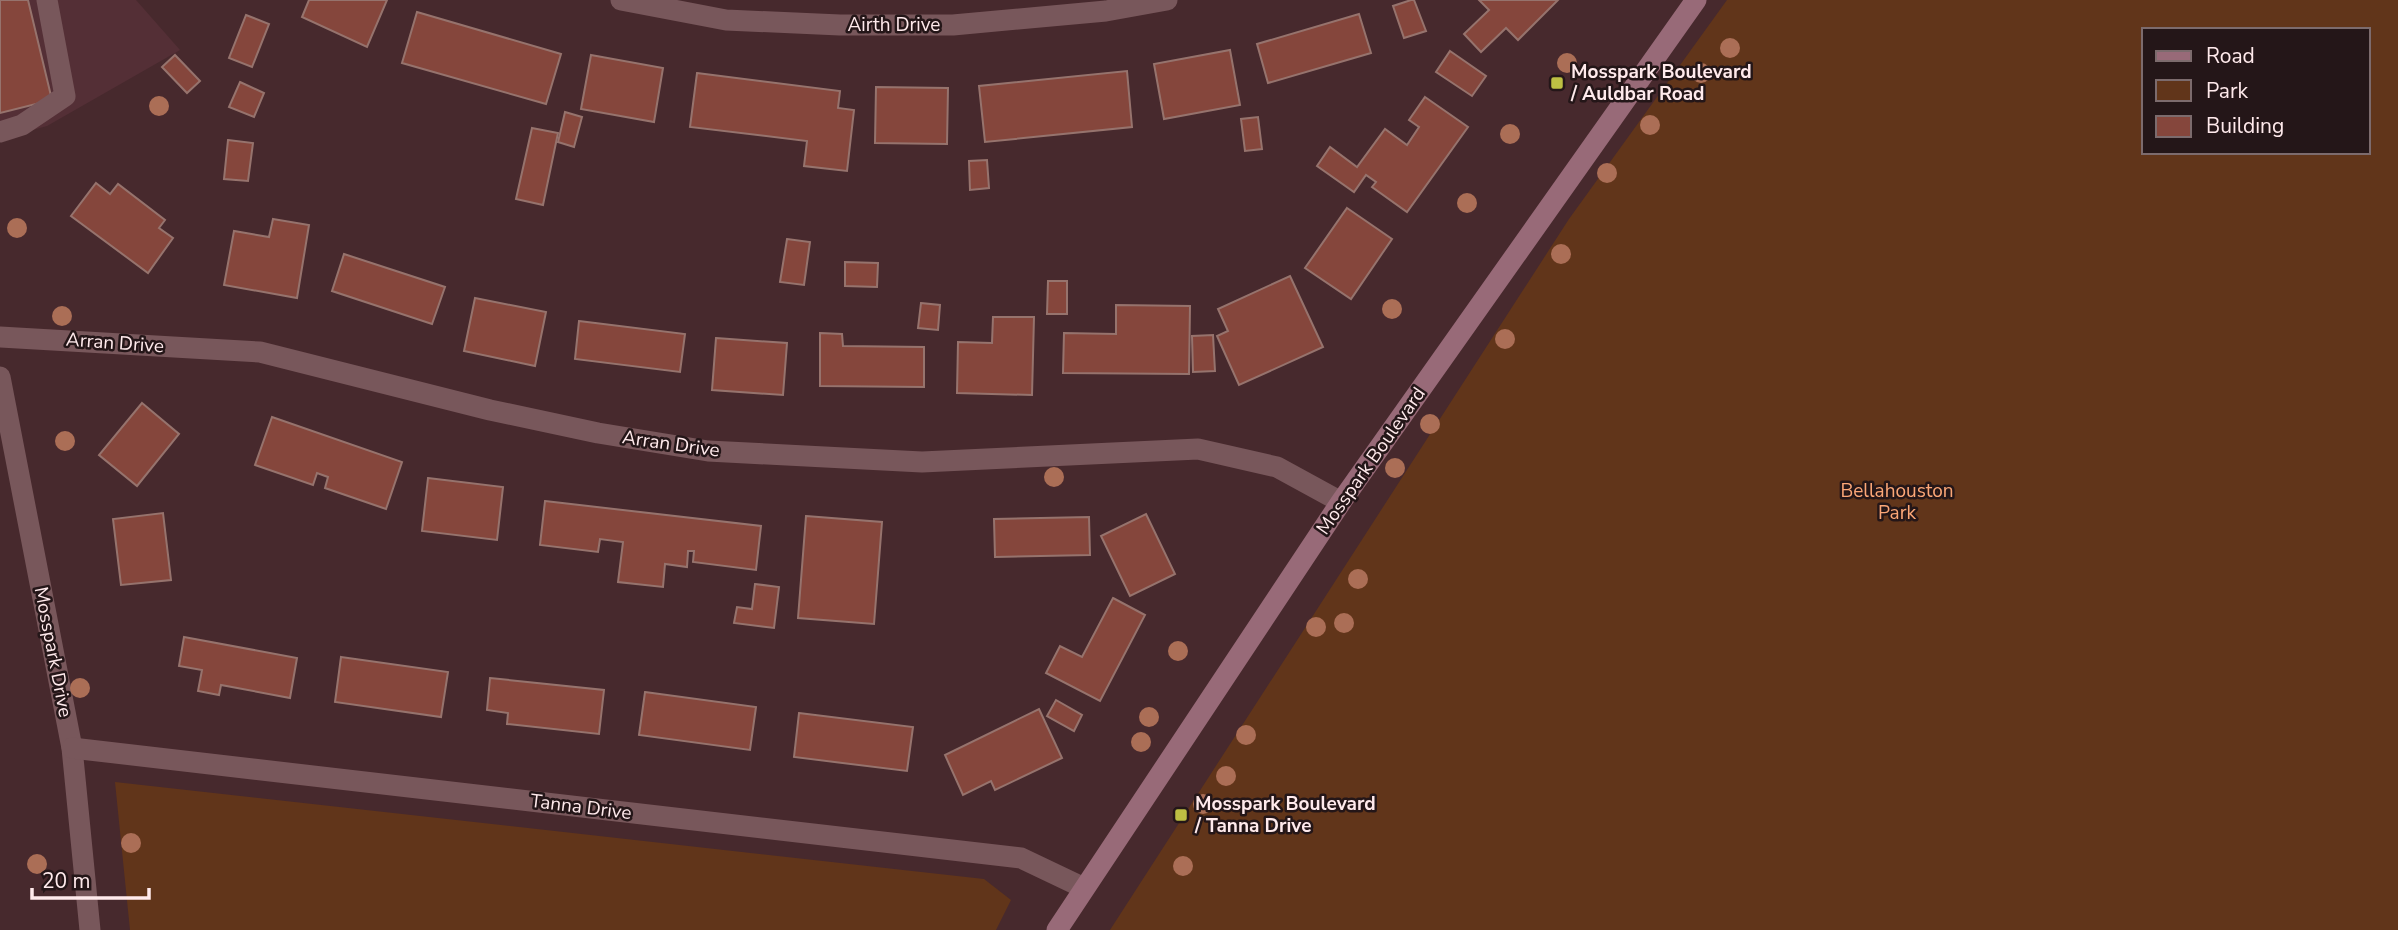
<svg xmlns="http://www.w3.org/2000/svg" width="2398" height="930" viewBox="0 0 2398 930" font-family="'Nunito Sans',sans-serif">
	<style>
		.built { fill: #542f36 }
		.green { fill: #61351a; fill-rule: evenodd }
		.building { fill: #85463c; stroke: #96736d; stroke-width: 2 }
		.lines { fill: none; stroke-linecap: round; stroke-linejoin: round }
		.lane { stroke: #78575b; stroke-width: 21 }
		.street { stroke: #78575b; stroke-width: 21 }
		.secondary { stroke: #986a78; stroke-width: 21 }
		.tree { fill: #ab6e56 }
		.poi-dot { fill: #bdbf43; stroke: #241618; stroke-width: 2.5 }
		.labels { text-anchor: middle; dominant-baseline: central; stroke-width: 5; stroke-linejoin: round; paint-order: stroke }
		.street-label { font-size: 19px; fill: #ffeaec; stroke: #241618 }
		.poi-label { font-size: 19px; font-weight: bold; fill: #ffeaec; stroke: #241618; text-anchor: start }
		.park-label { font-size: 19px; fill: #fca777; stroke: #241618 }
	</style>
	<rect width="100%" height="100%" fill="#47292d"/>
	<polygon class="built" points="0,0 136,0 180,50 47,126 0,139"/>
	<g class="green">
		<path d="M 1727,0 L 2398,0 L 2398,930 L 1110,930 L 1569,219 ZM 2144,30 L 2368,30 L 2368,152 L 2144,152 Z"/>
		<polygon points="115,782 984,879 1011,900 996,930 130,930"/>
	</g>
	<g class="building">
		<polygon points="0,0 28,0 52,100 0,113"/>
		<polygon points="309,0 387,0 367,47 302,17"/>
		<polygon points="1411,0 1414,0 1426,31 1404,38 1393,6"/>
		<polygon points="1479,0 1558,0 1518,40 1506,28 1481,52 1464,34 1489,10"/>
		<polygon points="417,12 561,54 546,104 402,63"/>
		<polygon points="1359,14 1371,53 1268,83 1257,44"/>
		<polygon points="246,15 269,24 252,67 229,58"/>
		<polygon points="1230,50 1240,105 1164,119 1154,64"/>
		<polygon points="1450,51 1486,76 1472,96 1436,72"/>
		<polygon points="175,55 200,81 187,93 162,67"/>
		<polygon points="591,55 663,68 654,122 581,109"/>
		<polygon points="1127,71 1132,127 985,142 979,86"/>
		<polygon points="697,73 840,91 838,108 854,110 847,171 804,166 807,141 690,127"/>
		<polygon points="240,82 264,93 254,117 229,107"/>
		<polygon points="876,87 948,88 947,144 875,143"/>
		<polygon points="1425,97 1468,127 1407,212 1372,187 1376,182 1366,175 1354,192 1317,166 1330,147 1357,167 1385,129 1407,145 1419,127 1409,120"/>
		<polygon points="565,112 582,117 574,147 558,142"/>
		<polygon points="1258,117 1262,149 1245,151 1241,119"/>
		<polygon points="532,128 558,133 543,205 516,199"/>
		<polygon points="228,140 253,143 248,181 224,179"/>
		<polygon points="987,160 989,188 970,190 969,161"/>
		<polygon points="96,183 110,194 118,184 165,220 159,228 173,238 148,273 71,216"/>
		<polygon points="1347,208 1392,239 1351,299 1305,268"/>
		<polygon points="273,219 309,225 297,298 224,285 234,231 269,237"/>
		<polygon points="787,239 810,242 804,285 780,282"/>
		<polygon points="344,254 445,287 432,324 332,291"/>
		<polygon points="845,262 878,263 877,287 845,286"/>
		<polygon points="1290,276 1323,347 1239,385 1217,336 1228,331 1218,309"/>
		<polygon points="1048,281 1067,281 1067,314 1047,314"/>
		<polygon points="475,298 546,312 535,366 464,351"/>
		<polygon points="921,303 940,305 938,330 918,328"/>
		<polygon points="1116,305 1190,306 1189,374 1063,373 1064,333 1116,334"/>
		<polygon points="993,317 1034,317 1032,395 957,393 958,342 992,343"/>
		<polygon points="579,321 685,334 680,372 575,359"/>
		<polygon points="820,333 842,334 843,346 924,347 924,387 820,386"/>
		<polygon points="1213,335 1215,371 1193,372 1192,336"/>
		<polygon points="716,338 787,343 783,395 712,390"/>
		<polygon points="142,403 179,434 137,486 99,455"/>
		<polygon points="272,417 402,462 386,509 325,488 328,477 317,473 313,485 255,465"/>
		<polygon points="428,478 503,487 497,540 422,531"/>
		<polygon points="545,501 761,526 756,570 693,562 694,551 688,551 687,567 665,564 663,587 618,582 623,542 600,539 598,552 540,545"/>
		<polygon points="163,513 171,580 121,585 113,519"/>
		<polygon points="1146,514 1175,574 1130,596 1101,536"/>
		<polygon points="806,516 882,522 874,624 798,618"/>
		<polygon points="1089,517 1090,555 995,557 994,519"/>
		<polygon points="755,584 779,587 774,628 734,623 737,607 752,609"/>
		<polygon points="1113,598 1145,615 1100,701 1046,673 1060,646 1082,657"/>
		<polygon points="184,637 297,658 290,698 221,685 219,695 198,691 202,670 179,666"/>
		<polygon points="341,657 448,672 441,717 335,702"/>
		<polygon points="490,678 604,690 599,734 507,724 508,713 487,710"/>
		<polygon points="645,692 756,707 750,750 639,735"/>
		<polygon points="1056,700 1082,715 1074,731 1047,716"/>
		<polygon points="1039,709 1062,758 995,790 991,781 963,795 945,755"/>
		<polygon points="799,713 913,727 907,771 794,757"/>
	</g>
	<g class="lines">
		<polyline class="lane" points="0,132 22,125 65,96 47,0"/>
		<g class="street">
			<polyline points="621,0 726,20 840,25 953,25 1106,11 1167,0"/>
			<polyline points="0,337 260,352 490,410 598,433 708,451 922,462 1198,449 1277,467 1341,502"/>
			<polyline points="0,377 72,748 90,930"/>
			<polyline points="72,748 1021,858 1084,888"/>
		</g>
		<polyline class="secondary" points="1057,930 1341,502 1696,0"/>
	</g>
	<g class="tree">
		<circle cx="1730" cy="48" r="10"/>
		<circle cx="1567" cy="63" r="10"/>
		<circle cx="1701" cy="73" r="10"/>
		<circle cx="159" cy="106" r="10"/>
		<circle cx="1650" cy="125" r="10"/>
		<circle cx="1510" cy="134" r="10"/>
		<circle cx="1607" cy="173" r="10"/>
		<circle cx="1467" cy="203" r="10"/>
		<circle cx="17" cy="228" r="10"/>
		<circle cx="1561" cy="254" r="10"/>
		<circle cx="1392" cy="309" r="10"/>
		<circle cx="62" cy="316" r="10"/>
		<circle cx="1505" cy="339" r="10"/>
		<circle cx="1430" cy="424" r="10"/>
		<circle cx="65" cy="441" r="10"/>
		<circle cx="1395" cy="468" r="10"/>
		<circle cx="1054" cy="477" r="10"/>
		<circle cx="1358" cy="579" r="10"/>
		<circle cx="1344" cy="623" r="10"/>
		<circle cx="1316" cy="627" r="10"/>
		<circle cx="1178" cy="651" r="10"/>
		<circle cx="80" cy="688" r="10"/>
		<circle cx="1149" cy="717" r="10"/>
		<circle cx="1246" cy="735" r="10"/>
		<circle cx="1141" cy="742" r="10"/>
		<circle cx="1226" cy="776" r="10"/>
		<circle cx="1203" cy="804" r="10"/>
		<circle cx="131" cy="843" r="10"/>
		<circle cx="37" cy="864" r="10"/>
		<circle cx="1183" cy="866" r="10"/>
	</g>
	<g class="poi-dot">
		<rect x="1550" y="76" width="14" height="14" rx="3.5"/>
		<rect x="1174" y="808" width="14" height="14" rx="3.5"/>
	</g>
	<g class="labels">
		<g class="street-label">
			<text x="894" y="25">Airth Drive</text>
			<text transform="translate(115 343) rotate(4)">Arran Drive</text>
			<text transform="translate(671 444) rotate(8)">Arran Drive</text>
			<text transform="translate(1371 461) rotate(-55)">Mosspark Boulevard</text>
			<text transform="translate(53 652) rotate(79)">Mosspark Drive</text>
			<text transform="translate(581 807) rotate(7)">Tanna Drive</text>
		</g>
		<g class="poi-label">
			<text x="1571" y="72">Mosspark Boulevard<tspan x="1571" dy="22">/ Auldbar Road</tspan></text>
			<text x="1195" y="804">Mosspark Boulevard<tspan x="1195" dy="22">/ Tanna Drive</tspan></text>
		</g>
		<g class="park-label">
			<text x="1897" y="491">Bellahouston<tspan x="1897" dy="22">Park</tspan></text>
		</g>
	</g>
	<rect x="2142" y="28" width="228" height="126" fill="#241618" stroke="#7c6b6d" stroke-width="2"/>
	<rect x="2156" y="51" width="35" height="10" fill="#986a78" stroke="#7c6b6d" stroke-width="2"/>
	<text x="2206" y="63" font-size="21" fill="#ffeaec">Road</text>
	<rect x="2156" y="80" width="35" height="21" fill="#61351a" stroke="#7c6b6d" stroke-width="2"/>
	<text x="2206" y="98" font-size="21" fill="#ffeaec">Park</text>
	<rect x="2156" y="116" width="35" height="21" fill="#85463c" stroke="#7c6b6d" stroke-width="2"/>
	<text x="2206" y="133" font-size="21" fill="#ffeaec">Building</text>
	<path d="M32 888v10h117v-10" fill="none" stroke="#ffeaec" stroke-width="3.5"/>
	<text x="42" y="888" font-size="21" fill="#ffeaec" stroke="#241618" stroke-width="5" paint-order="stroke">20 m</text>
</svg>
